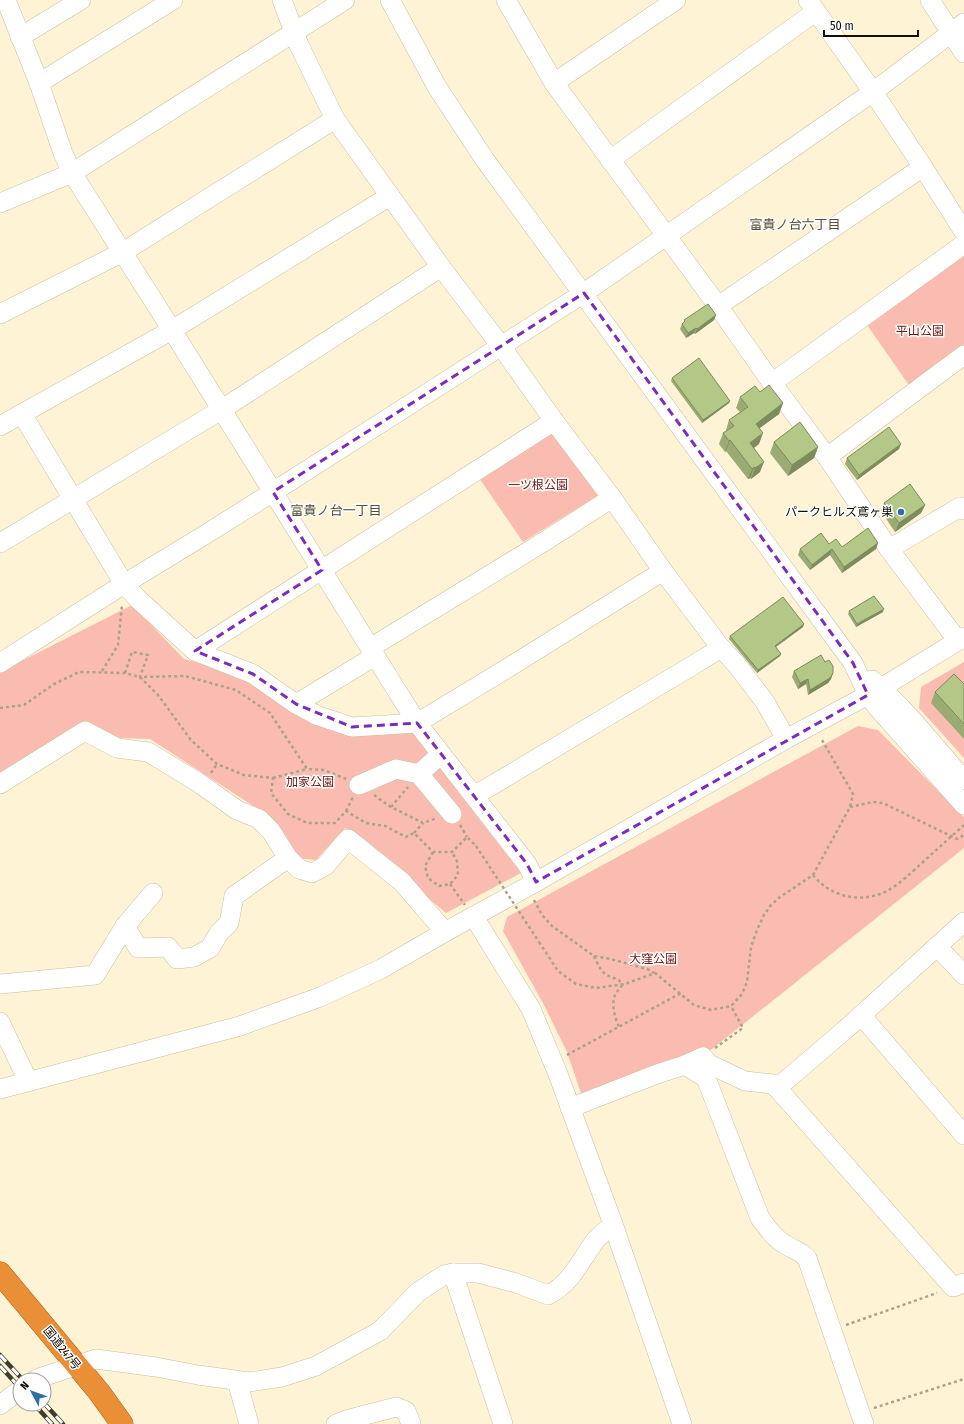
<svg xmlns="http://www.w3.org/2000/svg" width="964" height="1424" viewBox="0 0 964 1424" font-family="'Fira Sans Condensed','Noto Sans JP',sans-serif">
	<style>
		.green { fill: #fabcb1 }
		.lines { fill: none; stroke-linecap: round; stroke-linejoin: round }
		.minor-casing { stroke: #c9bfa2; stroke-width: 20 }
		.highway-casing { stroke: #9e6225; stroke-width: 23 }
		.path { stroke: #aaa28b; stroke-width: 2.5; stroke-dasharray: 3 3; stroke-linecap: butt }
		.minor { stroke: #fff; stroke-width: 19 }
		.highway { stroke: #ea8f36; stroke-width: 22 }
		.rail-casing { stroke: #403b2e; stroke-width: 4.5 }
		.rail { stroke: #fff; stroke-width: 3; stroke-dasharray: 9; stroke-linecap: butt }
		.path-bridge { stroke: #aaa28b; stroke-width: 2.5; stroke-dasharray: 3 3; stroke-linecap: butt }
		.wall { fill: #9aab73 }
		.shaded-wall { fill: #7d8b5e }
		.building { fill: #b3c786; stroke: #7d8b5e }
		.marked { fill: none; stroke: #7b2cbf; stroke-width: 3; stroke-dasharray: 8 5; stroke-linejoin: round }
		.poi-dot { fill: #2e70a6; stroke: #fff; stroke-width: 1.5 }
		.labels { text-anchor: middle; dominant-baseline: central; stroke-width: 3; stroke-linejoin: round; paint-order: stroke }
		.park-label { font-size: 12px; fill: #6c1710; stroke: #fff }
		.poi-label { font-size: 12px; fill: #110e05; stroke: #fff; text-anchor: end }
		.street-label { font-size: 12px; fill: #110e05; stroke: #fff }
		.neighbourhood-label { font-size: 13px; fill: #574e34; stroke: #fff }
	</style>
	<rect width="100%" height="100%" fill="#fef3d5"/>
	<g class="green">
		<polygon points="964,251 964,348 911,388 865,322"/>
		<polygon points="550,429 602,493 523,542 477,475"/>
		<polygon points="132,605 184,659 236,673 284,706 409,728 521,873 446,913 345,828 316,860 296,858 258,809 150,739 119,738 85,722 0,778 0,672"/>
		<polygon points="964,662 964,758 919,708 921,687"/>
		<polygon points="858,726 878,730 964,817 964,848 707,1053 583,1099 567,1052 545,1007 503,931 507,917"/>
	</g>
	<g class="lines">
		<defs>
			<g id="minor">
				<polyline points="6,0 39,83 63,153 72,173 172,330 417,723 527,864 536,882"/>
				<polyline points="282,0 299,45 335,119 441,267 501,346 554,421 612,498 663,571 721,648 736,664 765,702 786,739"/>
				<polyline points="390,0 437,87 485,160 853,663 868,695 877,707 964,805"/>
				<polyline points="506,0 554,83 718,306 772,383 827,457 889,549 958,641"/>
				<polyline points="808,0 873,92 923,167 964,232"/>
				<polyline points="930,0 964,53"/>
				<polyline points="20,37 81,0"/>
				<polyline points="39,83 173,0"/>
				<polyline points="554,83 676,0"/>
				<polyline points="610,160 815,12"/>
				<polyline points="0,203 72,173 345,0"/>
				<polyline points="718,306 923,167"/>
				<polyline points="0,314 123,252 335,119"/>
				<polyline points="772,383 964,244"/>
				<polyline points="22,414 124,584 139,600 195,651 253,674 296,704 316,715 352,727 417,723 511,666 663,571"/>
				<polyline points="0,426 172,330 390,196"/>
				<polyline points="827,457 964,355"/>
				<polyline points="0,543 221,410 441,267"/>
				<polyline points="889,549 960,507 964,510"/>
				<polyline points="370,648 542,543 612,498"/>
				<polyline points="195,651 554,421"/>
				<polyline points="0,663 124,584 203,536 273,492 584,293 873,92 964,23"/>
				<path d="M 872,680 C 906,709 934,746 964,780"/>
				<polyline points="296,704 375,656"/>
				<polyline points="419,774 452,814"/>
				<polyline points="0,784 85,731 117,748 148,752 196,781 237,810 259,819 271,831 288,858 299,869 312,873 325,866 348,839 402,882 445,932"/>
				<polyline points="359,785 396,769 419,774 441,754"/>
				<polyline points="474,796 690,667 721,648"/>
				<polyline points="474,917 531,1009 558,1074 613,1224 682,1424"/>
				<polyline points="125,926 153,893"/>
				<polyline points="937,946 964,975"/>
				<polyline points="0,984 95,975 125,926 138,948 168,947 177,959 194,957 210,948 219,933 229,923 234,896 288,858"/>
				<polyline points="861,1015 964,1135"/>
				<polyline points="0,1022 28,1081"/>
				<path d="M 685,1065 L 706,1078 L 760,1218 C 768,1229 775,1239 786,1245 C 796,1251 799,1250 807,1258 L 864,1424"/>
				<polyline points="777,1088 846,1029 964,922"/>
				<polyline points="0,1089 240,1026 320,997 381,969 445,932 536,882 786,739 881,688 964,637"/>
				<polyline points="570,1108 657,1074 685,1065 703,1057 709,1064 745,1081 773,1084 777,1088 953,1287 964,1283"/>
				<polyline points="453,1273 503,1424"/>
				<path d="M 35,1380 L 39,1378 L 96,1359 L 156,1367 L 198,1375 L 249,1382 L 282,1377 L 316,1366 L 380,1331 L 418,1292 L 444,1275 L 453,1273 L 478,1273 L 516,1283 L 548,1295 C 571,1284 580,1261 595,1241 C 600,1235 607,1230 613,1224"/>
				<polyline points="237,1381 249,1424"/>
				<polyline points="0,1405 20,1390"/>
				<polyline points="336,1424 346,1420 396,1407 406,1411 411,1424"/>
			</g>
			<polyline id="highway" points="0,1273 99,1392 122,1424"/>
		</defs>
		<use href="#minor" class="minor-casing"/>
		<use href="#highway" class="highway-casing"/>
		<g class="path">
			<polyline points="102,671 118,645 122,605"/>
			<polyline points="125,673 132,652 148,655 140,677 185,676 236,690 270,713 307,769 324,770 346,779"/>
			<polyline points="0,708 24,705 54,684 79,672 125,673 140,677 158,695 191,740 217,764 244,775 273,778 271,793 288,814 307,823 335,823 346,811 366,823 385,826 406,837 414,833 433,852 452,852 467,837 476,846"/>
			<polyline points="211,773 217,764"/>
			<polyline points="273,778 307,769"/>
			<polyline points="374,795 391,807 423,823 437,818"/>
			<polyline points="391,807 408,787"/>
			<polyline points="850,807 873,802 883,803 957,839 964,835"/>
			<polyline points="346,811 353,797"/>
			<polyline points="460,825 467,837"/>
			<polyline points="414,833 423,823"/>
			<polyline points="433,852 425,866 428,878 439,886 450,884 458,875 457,861 452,852"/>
			<path d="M 813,875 C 828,894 853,902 877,895 C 891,891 903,880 913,871"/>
			<polyline points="450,884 465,905"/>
			<polyline points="534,900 542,915 552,926 594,956 611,959 650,970 654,973"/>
			<polyline points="539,942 558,971 576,984 596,988 625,984 655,973 694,1005 711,1010 731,1006 742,994 747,982 751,947 757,930 764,915 771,905 780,897 813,875 850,807 853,794 822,740"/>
			<path d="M 594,956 C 602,973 602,974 619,980 L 622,985 C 620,989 617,991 615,995 C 611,1004 615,1018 619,1027"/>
			<polyline points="715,1048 743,1028 731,1006"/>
			<polyline points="567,1055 681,993"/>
			<polyline points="846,1325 937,1293"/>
			<polyline points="874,1408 964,1379"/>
		</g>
		<use href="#minor" class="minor"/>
		<use href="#highway" class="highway"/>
		<defs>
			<g id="rail">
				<polyline points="0,1355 23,1380"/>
				<polyline points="0,1366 20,1388"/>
				<polyline points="44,1403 63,1424"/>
				<polyline points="34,1404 52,1424"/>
			</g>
		</defs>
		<use href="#rail" class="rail-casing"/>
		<use href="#rail" class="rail"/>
		<g class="path-bridge">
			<polyline points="476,846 539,942"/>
			<polyline points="913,871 964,825"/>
		</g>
	</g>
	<g class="wall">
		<polygon points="716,315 714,320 695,334 694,333 686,338 680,329 682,324 684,323 684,320"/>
		<polygon points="672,378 729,403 702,423 671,381"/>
		<polygon points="760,392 783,403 779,414 759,428 759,444 754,448 760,472 751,479 750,478 748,479 726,451 725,452 719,444 723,433 726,431 726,430 729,420 740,412 736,408 740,397"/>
		<polygon points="774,442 818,447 814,458 788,476 770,453"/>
		<polygon points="899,449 857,480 845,464 847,458"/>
		<polygon points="884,503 925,505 921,513 895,532 881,511"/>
		<polygon points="878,543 876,549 842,573 830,555 810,570 798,555 800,549 829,544 842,547"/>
		<polygon points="849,611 883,612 856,627 848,614"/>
		<polygon points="804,624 803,627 776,647 781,654 780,656 757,673 729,639 730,636"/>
		<polygon points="825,662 833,673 831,679 828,683 808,695 806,684 798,689 792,677 794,671"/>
		<polygon points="964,684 964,739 931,703 935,692"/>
	</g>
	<g class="shaded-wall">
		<polygon points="716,315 714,320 695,334 697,329"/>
		<polygon points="696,328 694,333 686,338 688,333"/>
		<polygon points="730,401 729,403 702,423 703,420"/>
		<polygon points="783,403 779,414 752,434 756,424"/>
		<polygon points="763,433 759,444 746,453 750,443"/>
		<polygon points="730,440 726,451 725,452 729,441"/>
		<polygon points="901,444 899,449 857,480 859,475"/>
		<polygon points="818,447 814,458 788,476 792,465"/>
		<polygon points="764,462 760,472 751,479 755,468"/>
		<polygon points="754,467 750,478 748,479 752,469"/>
		<polygon points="925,505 921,513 895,532 899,523"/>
		<polygon points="878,543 876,549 842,573 844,567"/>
		<polygon points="832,549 830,555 810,570 812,565"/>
		<polygon points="884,609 883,612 856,627 857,624"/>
		<polygon points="804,624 803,627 774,648 775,646"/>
		<polygon points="781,654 780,656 757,673 758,670"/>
		<polygon points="833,673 831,679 828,683 808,695 810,690"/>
		<polygon points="808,679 806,684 798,689 800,683"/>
	</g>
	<g class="building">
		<polygon points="708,304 716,315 697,329 696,328 688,333 682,324 685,321 684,320"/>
		<polygon points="699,358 730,401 703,420 672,378"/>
		<polygon points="769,385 783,403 756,424 763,433 750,443 764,462 755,468 754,467 752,469 730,440 729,441 723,433 734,426 729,420 748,407 740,397 755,386 760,392"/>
		<polygon points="800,422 818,447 792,465 774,442"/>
		<polygon points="889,427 901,444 859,475 847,458"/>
		<polygon points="910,484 925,505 899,523 884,503"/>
		<polygon points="868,528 878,543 844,567 832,549 812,565 800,549 821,533 829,544 836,539 842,547"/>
		<polygon points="874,596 884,609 857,624 849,611"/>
		<polygon points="783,597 804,624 775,646 781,654 758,670 730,636"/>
		<polygon points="821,655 825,662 829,660 833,666 833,673 830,678 810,690 808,679 800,683 794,671"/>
		<polygon points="954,674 964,684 964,724 935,692"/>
	</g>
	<path class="marked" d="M 584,293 L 853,663 L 868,695 L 536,882 L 527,864 L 417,723 L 352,727 L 296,704 L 253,674 L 195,651 L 322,570 L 273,492 Z"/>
	<circle class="poi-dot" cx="901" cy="512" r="4"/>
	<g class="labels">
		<g class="park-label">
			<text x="920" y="331">平山公園</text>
			<text x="538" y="485">一ツ根公園</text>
			<text x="310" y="782">加家公園</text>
			<text x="653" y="959">大窪公園</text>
		</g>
		<g class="poi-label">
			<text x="893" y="512">パークヒルズ鳶ヶ巣</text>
		</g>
		<g class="street-label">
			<text transform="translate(62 1348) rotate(51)">国道247号</text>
		</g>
		<g class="neighbourhood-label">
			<text x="795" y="224">富貴ノ台六丁目</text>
			<text x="336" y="510">富貴ノ台一丁目</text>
		</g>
	</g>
	<g transform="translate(32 1392) rotate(311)"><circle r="19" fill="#ffffff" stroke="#a09f9b"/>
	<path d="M0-3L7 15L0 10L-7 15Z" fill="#2e70a6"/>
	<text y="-6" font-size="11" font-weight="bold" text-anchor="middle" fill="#110e05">N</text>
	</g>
	<path d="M824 30v6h94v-6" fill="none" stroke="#110e05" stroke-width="2"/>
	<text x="830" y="30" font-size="12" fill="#110e05" stroke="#ffffff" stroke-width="3" paint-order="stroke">50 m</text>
</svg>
